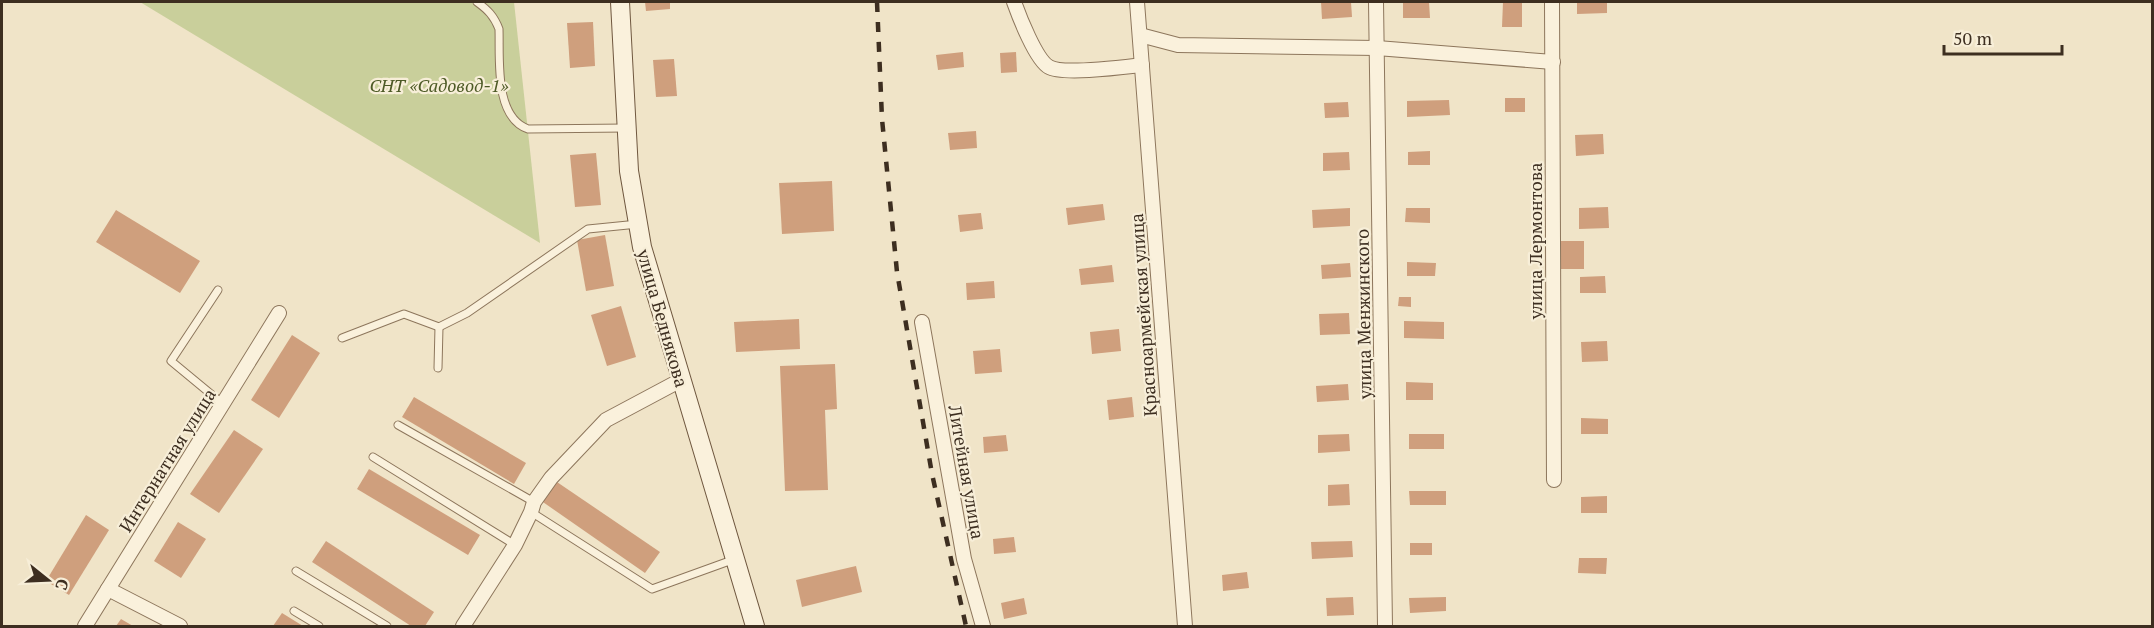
<svg xmlns="http://www.w3.org/2000/svg" width="2154" height="628" viewBox="0 0 2154 628" font-family="'PT Serif',serif">
	<style>
		.green { fill: #c9cf9b }
		.building { fill: #cf9f7d }
		.lines { fill: none; stroke-linecap: round; stroke-linejoin: round }
		.lane-casing { stroke: #8d765c; stroke-width: 9 }
		.street-casing { stroke: #8d765c; stroke-width: 16 }
		.secondary-casing { stroke: #6f573f; stroke-width: 20 }
		.lane { stroke: #faf1dc; stroke-width: 7 }
		.street { stroke: #faf1dc; stroke-width: 14 }
		.secondary { stroke: #faf1dc; stroke-width: 18 }
		.rail { stroke: #3d2e20; stroke-width: 4.5; stroke-dasharray: 10 10; stroke-linecap: butt }
		.labels { text-anchor: middle; dominant-baseline: central; stroke-width: 4.5; stroke-linejoin: round; paint-order: stroke }
		.park-label { font-size: 18px; font-style: italic; fill: #4d5a26; stroke: #f7eed8 }
		.street-label { font-size: 18px; fill: #3d2e20; stroke: #f7eed8 }
	</style>
	<rect width="100%" height="100%" fill="#f0e4c8"/>
	<polygon class="green" points="140,2 514,2 540,243"/>
	<g class="building">
		<polygon points="645,2 670,2 670,9 646,11"/>
		<polygon points="1321,2 1351,2 1352,17 1322,19"/>
		<polygon points="1403,2 1429,2 1430,18 1403,18"/>
		<polygon points="1503,2 1522,2 1522,27 1502,27"/>
		<polygon points="1577,2 1607,2 1607,13 1577,14"/>
		<polygon points="593,22 595,66 570,68 567,23"/>
		<polygon points="963,52 964,67 938,70 936,55"/>
		<polygon points="1016,52 1017,72 1001,73 1000,53"/>
		<polygon points="674,59 677,96 656,97 653,60"/>
		<rect x="1505" y="98" width="20" height="14"/>
		<polygon points="1449,100 1450,115 1407,117 1407,101"/>
		<polygon points="1348,102 1349,117 1325,118 1324,103"/>
		<polygon points="976,131 977,148 950,150 948,133"/>
		<polygon points="1603,134 1604,154 1576,156 1575,135"/>
		<polygon points="1430,151 1430,165 1408,165 1408,152"/>
		<polygon points="1349,152 1350,170 1323,171 1323,153"/>
		<polygon points="596,153 601,205 575,207 570,155"/>
		<polygon points="832,181 834,231 782,234 779,183"/>
		<polygon points="1103,204 1105,220 1068,225 1066,208"/>
		<polygon points="1608,207 1609,228 1579,229 1579,208"/>
		<polygon points="1350,208 1350,226 1313,228 1312,210"/>
		<polygon points="1406,208 1430,208 1430,223 1405,222"/>
		<polygon points="116,210 200,261 180,293 96,242"/>
		<polygon points="981,213 983,229 960,232 958,215"/>
		<polygon points="605,235 614,286 586,291 577,240"/>
		<polygon points="1560,241 1584,241 1584,269 1559,269"/>
		<polygon points="1407,262 1436,263 1435,276 1407,276"/>
		<polygon points="1350,263 1351,277 1322,279 1321,265"/>
		<polygon points="1112,265 1114,282 1081,285 1079,269"/>
		<polygon points="1605,276 1606,293 1580,293 1580,277"/>
		<polygon points="994,281 995,298 967,300 966,283"/>
		<polygon points="1399,297 1411,297 1411,307 1398,306"/>
		<polygon points="621,306 636,357 607,366 591,315"/>
		<polygon points="1349,313 1350,334 1320,335 1319,314"/>
		<polygon points="799,319 800,349 736,352 734,322"/>
		<polygon points="1404,321 1444,322 1444,339 1404,338"/>
		<polygon points="1119,329 1121,351 1092,354 1090,332"/>
		<polygon points="292,335 320,353 279,418 251,400"/>
		<polygon points="1607,341 1608,361 1582,362 1581,342"/>
		<polygon points="1000,349 1002,372 975,374 973,351"/>
		<polygon points="835,364 837,409 825,410 828,490 785,491 780,366"/>
		<polygon points="1406,382 1433,383 1433,400 1406,400"/>
		<polygon points="1348,384 1349,400 1317,402 1316,386"/>
		<polygon points="414,397 526,463 514,484 402,417"/>
		<polygon points="1132,397 1134,417 1109,420 1107,400"/>
		<polygon points="1581,418 1608,419 1608,434 1581,434"/>
		<polygon points="234,430 263,449 219,513 190,494"/>
		<polygon points="1349,434 1350,451 1318,453 1318,435"/>
		<rect x="1409" y="434" width="35" height="15"/>
		<polygon points="1006,435 1008,451 984,453 983,437"/>
		<polygon points="369,469 480,535 468,555 357,489"/>
		<polygon points="554,480 660,552 645,573 540,500"/>
		<polygon points="1349,484 1350,505 1328,506 1328,485"/>
		<polygon points="1409,491 1446,491 1446,505 1410,505"/>
		<polygon points="1607,496 1607,513 1581,513 1581,497"/>
		<polygon points="86,515 109,530 69,595 46,581"/>
		<polygon points="178,522 206,539 181,578 154,561"/>
		<polygon points="1014,537 1016,552 994,554 993,539"/>
		<polygon points="326,541 434,612 425,626 411,626 312,562"/>
		<polygon points="1352,541 1353,557 1312,559 1311,542"/>
		<rect x="1410" y="543" width="22" height="12"/>
		<polygon points="1579,558 1607,558 1606,574 1578,573"/>
		<polygon points="856,566 862,592 802,607 796,580"/>
		<polygon points="1247,572 1249,588 1223,591 1222,575"/>
		<polygon points="1353,597 1354,615 1327,616 1326,598"/>
		<polygon points="1446,597 1446,611 1410,613 1409,598"/>
		<polygon points="1024,598 1027,614 1004,619 1001,603"/>
		<polygon points="282,613 303,626 273,626"/>
		<polygon points="121,619 133,626 116,626"/>
	</g>
	<g class="lines">
		<defs>
			<g id="lane">
				<path d="M 477,2 C 488,10 494,16 499,29 C 500,59 494,117 528,129 L 626,128"/>
				<polyline points="218,290 171,361 223,404"/>
				<polyline points="342,338 404,314 439,327 467,313 588,229 638,224"/>
				<polyline points="438,368 439,327"/>
				<polyline points="398,425 534,502"/>
				<polyline points="373,457 515,545"/>
				<polyline points="531,512 652,589 735,559"/>
				<polyline points="296,571 387,626"/>
				<polyline points="294,611 319,626"/>
			</g>
			<g id="street">
				<path d="M 1014,2 C 1019,16 1036,60 1049,67 C 1062,75 1124,67 1142,65"/>
				<polyline points="1137,2 1185,626"/>
				<polyline points="1376,2 1385,626"/>
				<polyline points="1552,2 1554,480"/>
				<polyline points="1140,35 1178,45 1377,48 1553,62"/>
				<polyline points="922,322 964,559 983,626"/>
				<polyline points="108,589 180,626"/>
				<polyline points="85,626 279,313"/>
				<polyline points="463,626 515,545 531,512 534,502 551,478 606,420 681,380"/>
			</g>
			<polyline id="secondary" points="620,2 629,171 642,247 755,626"/>
		</defs>
		<use href="#lane" class="lane-casing"/>
		<use href="#street" class="street-casing"/>
		<use href="#secondary" class="secondary-casing"/>
		<use href="#lane" class="lane"/>
		<use href="#street" class="street"/>
		<use href="#secondary" class="secondary"/>
		<polyline class="rail" points="877,2 882,119 897,272 932,474 966,626"/>
	</g>
	<g class="labels">
		<g class="park-label">
			<text x="439" y="85">СНТ «Садовод-1»</text>
		</g>
		<g class="street-label">
			<text transform="translate(1535 241) rotate(-90)">улица Лермонтова</text>
			<text transform="translate(1363 314) rotate(-91)">улица Менжинского</text>
			<text transform="translate(1143 315) rotate(-94)">Красноармейская улица</text>
			<text transform="translate(663 318) rotate(74)">улица Беднякова</text>
			<text transform="translate(167 460) rotate(-58)">Интернатная улица</text>
			<text transform="translate(967 472) rotate(80)">Литейная улица</text>
		</g>
	</g>
	<rect width="2154" height="628" fill="none" stroke="#3d2e20" stroke-width="6"/>
	<g transform="translate(48 580) rotate(108)" stroke="#f7eed8" stroke-width="4.5" paint-order="stroke">
	<path d="M0-4.5L10 22L0 15L-10 22Z" fill="#3d2e20"/>
	<text y="-9" font-size="16" font-weight="bold" text-anchor="middle" fill="#3d2e20">С</text>
	</g>
	<path d="M1944 45v9h118v-9" fill="none" stroke="#3d2e20" stroke-width="3"/>
	<text x="1953" y="45" font-size="18" fill="#3d2e20" stroke="#f7eed8" stroke-width="4.5" paint-order="stroke">50 m</text>
</svg>
